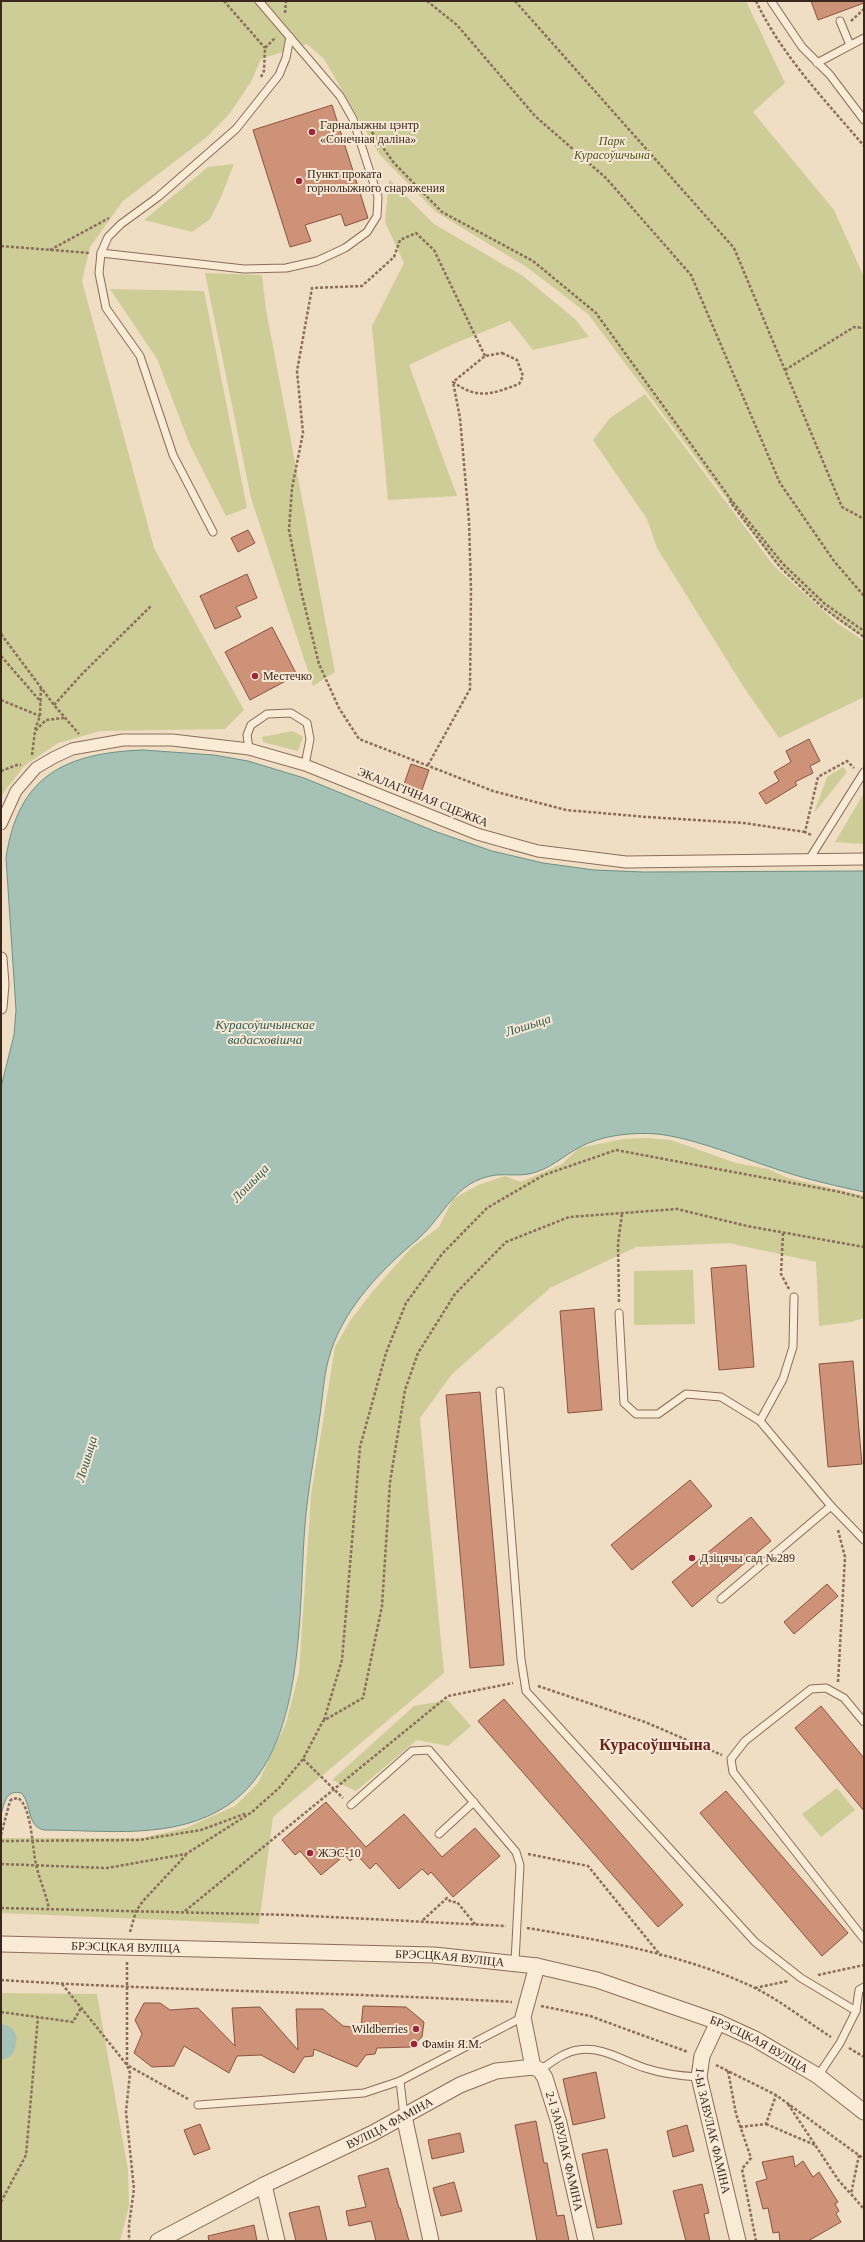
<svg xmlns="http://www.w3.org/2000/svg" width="865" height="2242" viewBox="0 0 865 2242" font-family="Georgia,serif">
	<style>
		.green { fill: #cecd97 }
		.water { fill: #a6c2b6; stroke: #6c9183 }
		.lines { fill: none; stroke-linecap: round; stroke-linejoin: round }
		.river { stroke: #a6c2b6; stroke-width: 29 }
		.building { fill: #ce9279; stroke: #8a533f }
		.service-casing { stroke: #8a6d5a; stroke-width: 9 }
		.pedestrian-casing { stroke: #8a6d5a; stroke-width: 13 }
		.minor-casing { stroke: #8a6d5a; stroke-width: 17 }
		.path { stroke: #8a6d5a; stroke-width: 2.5; stroke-dasharray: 3 2; stroke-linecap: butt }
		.service { stroke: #faebd7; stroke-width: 7 }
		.pedestrian { stroke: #faebd7; stroke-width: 11 }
		.minor { stroke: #faebd7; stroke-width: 15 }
		.poi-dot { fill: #9b2838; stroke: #f6e8d4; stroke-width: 1.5 }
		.labels { text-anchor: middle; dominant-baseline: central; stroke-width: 4; stroke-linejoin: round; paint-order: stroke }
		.poi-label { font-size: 12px; fill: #3a281e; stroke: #f6e8d4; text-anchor: start }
		.park-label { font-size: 12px; font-style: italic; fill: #505724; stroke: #f6e8d4 }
		.street-label { font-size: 12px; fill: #3a281e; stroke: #f6e8d4 }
		.water-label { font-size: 13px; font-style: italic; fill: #2d5a51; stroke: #f6e8d4 }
		.district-label { font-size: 16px; font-weight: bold; fill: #67231d; stroke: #f6e8d4 }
	</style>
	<rect width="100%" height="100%" fill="#efddc4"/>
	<g class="green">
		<polygon points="1,1 746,1 785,83 753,112 834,210 864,277 864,638 837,620 775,563 588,314 528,268 436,212 379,154 324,59 307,44 261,59 251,82 230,113 207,137 123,201 90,247 82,281 154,548 244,710 225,729 100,731 58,743 24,766 1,796"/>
		<polygon points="234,164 221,197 210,219 192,232 144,220 208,167"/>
		<polygon points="389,179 434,224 523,276 576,320 589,337 533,350 510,321 453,344 409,365 457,496 388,500 372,326 404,263 385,222"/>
		<polygon points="205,273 262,275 266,310 335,672 313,686 251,498"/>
		<polygon points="110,289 204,291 247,508 226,516 190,445 157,359"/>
		<polygon points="645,394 774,566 837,623 864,641 864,697 779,738 743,686 657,548 647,519 593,440 610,418"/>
		<polygon points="293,731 303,737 298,751 263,742 262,737"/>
		<polygon points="843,767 847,772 814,813 827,777"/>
		<polygon points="864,793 864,844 835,842"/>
		<polygon points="647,1138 671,1140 736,1163 768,1169 788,1178 864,1196 864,1318 851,1322 819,1326 816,1262 729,1243 636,1247 550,1288 452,1374 420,1418 444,1673 273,1817 259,1924 1,1913 1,1838 142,1838 186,1828 235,1806 258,1783 286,1723 299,1673 311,1495 335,1347 350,1321 373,1291 411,1248 439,1227 453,1199 478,1185 505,1176 521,1182 562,1164 579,1148 623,1139"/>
		<polygon points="693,1270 695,1324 634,1325 634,1271"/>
		<polygon points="448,1700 471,1726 448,1746 417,1740 356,1791 332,1780 414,1706"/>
		<polygon points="837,1788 855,1810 821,1837 802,1814"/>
		<polygon points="1,1993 97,1994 128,2170 129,2206 120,2241 1,2241"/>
	</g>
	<path class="water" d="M 143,750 L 214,755 L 248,761 L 304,778 L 434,831 L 492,851 L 543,863 L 594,870 L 643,872 L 864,871 L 864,1192 C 837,1186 809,1180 782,1171 C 745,1159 694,1138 657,1134 C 633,1132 602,1135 580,1147 C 563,1156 549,1170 529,1174 C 518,1176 507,1174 496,1175 C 454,1181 446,1214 418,1239 C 383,1268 345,1307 331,1351 C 324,1371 323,1394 320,1415 C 315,1452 308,1489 305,1525 C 298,1610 307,1752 228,1805 C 175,1841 104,1830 44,1830 C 26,1826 32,1803 21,1793 C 6,1789 4,1804 1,1815 L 1,1087 L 14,1035 L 16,1010 L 6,858 C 18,775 66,753 143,750 Z"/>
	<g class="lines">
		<polyline class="river" points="1,2045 2,2039"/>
	</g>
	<g class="building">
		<polygon points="811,1 864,1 864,3 818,20"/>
		<polygon points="332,105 368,218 345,226 341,214 305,225 311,241 290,247 253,130"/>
		<polygon points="248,530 255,543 238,552 231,538"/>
		<polygon points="247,574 257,598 236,607 241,617 215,629 200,596"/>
		<polygon points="272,627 297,675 250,700 225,652"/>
		<polygon points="809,739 820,761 810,766 813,773 795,782 797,785 766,804 759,793 779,781 774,772 791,762 786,751"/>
		<polygon points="411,764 429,770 421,793 403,787"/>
		<polygon points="746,1265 754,1367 719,1370 711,1268"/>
		<polygon points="594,1308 602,1410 568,1413 560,1311"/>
		<polygon points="853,1361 862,1464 828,1467 819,1364"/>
		<polygon points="480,1392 504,1665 470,1668 446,1395"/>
		<polygon points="690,1480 712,1506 632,1570 611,1545"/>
		<polygon points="751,1517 771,1541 692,1607 672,1582"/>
		<polygon points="827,1584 838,1596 794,1634 784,1622"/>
		<polygon points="504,1699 683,1905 658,1927 478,1721"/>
		<polygon points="821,1706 864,1758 864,1811 795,1728"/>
		<polygon points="726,1791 848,1933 822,1956 700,1813"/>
		<polygon points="326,1802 366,1847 404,1814 442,1857 475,1828 500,1856 453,1897 431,1872 428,1875 422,1869 399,1889 376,1863 370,1869 357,1855 350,1861 345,1855 321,1875 300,1851 295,1855 282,1840"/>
		<polygon points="144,2003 160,2003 170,2010 198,2008 235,2046 232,2008 260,2007 298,2050 296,2009 323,2009 343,2026 361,2028 363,2006 406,2007 424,2022 422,2037 411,2047 377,2048 375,2054 366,2055 357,2067 314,2049 313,2056 304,2057 294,2073 261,2055 237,2056 229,2073 184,2046 174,2066 152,2067 134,2053 142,2034 135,2020"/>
		<polygon points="596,2072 605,2118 573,2125 563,2079"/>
		<polygon points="536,2121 544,2163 547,2163 557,2216 564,2215 569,2241 537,2241 515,2125"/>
		<polygon points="200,2124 210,2149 194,2155 184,2130"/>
		<polygon points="687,2125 694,2151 673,2157 667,2131"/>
		<polygon points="460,2133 464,2152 432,2159 428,2140"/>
		<polygon points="607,2149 622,2224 597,2228 582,2154"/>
		<polygon points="793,2156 795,2167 803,2161 813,2177 819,2172 838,2202 835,2204 839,2211 836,2214 841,2222 808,2241 780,2241 779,2232 773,2233 768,2208 763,2209 756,2182 767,2179 762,2162"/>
		<polygon points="388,2168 399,2208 400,2208 409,2241 376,2241 371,2221 349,2226 346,2211 366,2207 358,2176"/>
		<polygon points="454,2182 462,2211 441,2216 433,2188"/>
		<polygon points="702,2184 709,2213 704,2214 710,2241 686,2241 673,2191"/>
		<polygon points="319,2206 327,2241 296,2241 289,2213"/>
		<polygon points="254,2225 257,2241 209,2241 208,2236"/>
	</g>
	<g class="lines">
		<defs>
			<g id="service">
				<polyline points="771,1 802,47 830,75 864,120"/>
				<polyline points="840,21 850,45"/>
				<polyline points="817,63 864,38"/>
				<polyline points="101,253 244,269 286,268 317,261 345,248 367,232 377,216 378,197 353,119 340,96 259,1"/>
				<polyline points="213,532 173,455 140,356 106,308 99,273 101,253 108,237 121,224 158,197 236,129 279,75 286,58 290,37"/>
				<polyline points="249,749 247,735 251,725 267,714 291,713 307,723 310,739 305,765"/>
				<polyline points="810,858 864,772"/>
				<polyline points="619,1313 624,1403 636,1414 658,1414 686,1394 721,1397 760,1421 831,1506 864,1540"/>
				<polyline points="500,1391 521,1659 526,1691 755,1942 801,1978 856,2011"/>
				<polyline points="760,1421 783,1379 793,1347 794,1297"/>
				<polyline points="721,1599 831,1506"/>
				<polyline points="864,1722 844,1698 826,1688 811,1689 745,1741 731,1759 733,1772 864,1939"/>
				<polyline points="351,1805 412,1751 429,1750 516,1852 520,1865 515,1962"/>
				<polyline points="439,1834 474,1802"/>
				<path d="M 540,2070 C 552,2062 564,2052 578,2050 C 602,2046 623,2061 645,2068 C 663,2074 680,2076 699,2077"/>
				<polyline points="818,2076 840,2043 856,2011 859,1990 864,1987"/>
				<polyline points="400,2081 404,2116"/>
				<polyline points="198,2105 364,2093 400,2081 523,2017"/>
			</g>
			<g id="pedestrian">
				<polyline points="1,824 16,791 36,768 53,758 72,749 123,740 172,740 249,749 305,765 477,834 538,851 626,862 864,859"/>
				<polyline points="1,958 3,984 1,1008"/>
			</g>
			<g id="minor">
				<path id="s1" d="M 1,1944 L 434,1955 L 537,1966 L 597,1980 L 718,2022 L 755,2039 L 818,2076 L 864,2112"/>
				<path id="s2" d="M 718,2022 L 702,2056 L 699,2077 L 738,2241"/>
				<path id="s3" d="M 533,2067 L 540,2070 L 545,2078 L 559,2123 L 586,2241"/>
				<polyline points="404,2116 431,2241"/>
				<polyline points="264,2185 277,2241"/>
				<path id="s4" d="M 158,2241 L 264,2185 L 373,2133 L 460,2085 L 496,2071 L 533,2067 L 523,2017 L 537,1966"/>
			</g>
		</defs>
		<use href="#service" class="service-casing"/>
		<use href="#pedestrian" class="pedestrian-casing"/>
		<use href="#minor" class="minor-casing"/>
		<g class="path">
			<polyline points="224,1 265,48"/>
			<polyline points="427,1 457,25 535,116 606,178 691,275 780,483 834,561 864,596"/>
			<polyline points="515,1 734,248 842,507 864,519"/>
			<path d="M 756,1 C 782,56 825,100 864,146"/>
			<polyline points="285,13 286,1"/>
			<polyline points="851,21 864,9"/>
			<polyline points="261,77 264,71 265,48 276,37"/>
			<polyline points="369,128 394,163 442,212 533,261 596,313 732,501 783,564 825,604 864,631"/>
			<polyline points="1,246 90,253"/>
			<polyline points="50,250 109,218"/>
			<path d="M 502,353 L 517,360 L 523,376 L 519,384 C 492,394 478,400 453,382 L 485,356 Z"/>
			<polyline points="485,356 434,250 416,233 400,240 394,257 362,286 312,288 297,371 303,433 292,488 289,530 301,591 319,664 339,708 359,739 493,791 566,810 647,817 744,823 805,832"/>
			<polyline points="785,370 854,327 864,328"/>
			<polyline points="732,501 730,502 780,567 822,607 864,637"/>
			<polyline points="1,634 54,705 79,734"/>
			<polyline points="1,656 41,702"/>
			<polyline points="1,700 40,716"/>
			<polyline points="54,705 82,674 151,606"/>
			<polyline points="35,730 40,716 41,686"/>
			<polyline points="32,755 35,731 46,720 64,718"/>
			<polyline points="428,765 470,689 471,590 469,521 460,418 453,382"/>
			<polyline points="1,771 17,765 21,765"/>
			<polyline points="811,835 805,832 818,777 847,761 854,768"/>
			<polyline points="783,1233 781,1274 789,1289"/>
			<polyline points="619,1302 618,1243 622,1214"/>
			<polyline points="838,1682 845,1557 838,1530"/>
			<polyline points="538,1686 645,1722 722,1755"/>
			<polyline points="324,1720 342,1660 360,1447 386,1353 406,1303 442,1254 487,1208 544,1175 616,1150 840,1192 864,1198"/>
			<polyline points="303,1759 343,1798"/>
			<path d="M 1,1835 L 10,1801 L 12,1799 L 18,1798 C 32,1807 32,1848 36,1864 C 39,1879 46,1893 49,1909"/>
			<polyline points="1,1841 139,1840 201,1830 247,1813"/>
			<polyline points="528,1854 588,1866 661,1956"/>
			<polyline points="1,1864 107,1868 186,1854 252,1812 279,1788 303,1759 323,1721 363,1698 382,1606 390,1482 405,1390 418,1353 455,1294 506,1242 569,1217 677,1209 747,1226 864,1247"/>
			<polyline points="1,1908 291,1915 506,1926"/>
			<polyline points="185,1911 448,1696 513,1683"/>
			<polyline points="423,1920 447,1898 451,1902 457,1902 475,1924"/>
			<path d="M 527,1928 C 601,1940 687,1955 755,1988 C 781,2001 806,2021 831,2037"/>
			<polyline points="130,1932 136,1911 143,1901 186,1855"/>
			<polyline points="127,1962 127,2065 188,2099"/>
			<polyline points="818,1975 864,1965"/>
			<path d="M 1,1980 C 171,1991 342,1992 512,2002"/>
			<polyline points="62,1984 127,2065 130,2073 126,2112 134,2189 129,2225 129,2241"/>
			<polyline points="755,1988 788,1981"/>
			<polyline points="541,2006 590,2016 688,2052"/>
			<polyline points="1,2012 73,2022 81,2008"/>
			<polyline points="849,2048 864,2057"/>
			<polyline points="716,2065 776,2095 864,2159"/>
			<polyline points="728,2071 736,2114 751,2158 742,2169 756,2241"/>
			<polyline points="788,2104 839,2181 851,2194"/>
			<polyline points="766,2124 815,2145"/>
			<polyline points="740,2127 766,2124 776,2095"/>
			<polyline points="859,2155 851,2194 864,2209"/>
			<polyline points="1,2202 26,2155 38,2017"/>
		</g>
		<use href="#service" class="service"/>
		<use href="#pedestrian" class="pedestrian"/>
		<use href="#minor" class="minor"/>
	</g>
	<g class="poi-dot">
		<circle cx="312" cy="132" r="4"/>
		<circle cx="299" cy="181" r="4"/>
		<circle cx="255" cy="676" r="4"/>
		<circle cx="692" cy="1558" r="4"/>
		<circle cx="310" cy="1853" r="4"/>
		<circle cx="416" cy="2029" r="4"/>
		<circle cx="414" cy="2044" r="4"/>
	</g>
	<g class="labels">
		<g class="poi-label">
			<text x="320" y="125">Гарналыжны цэнтр<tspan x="320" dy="14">«Сонечная даліна»</tspan></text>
			<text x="307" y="174">Пункт проката<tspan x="307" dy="14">горнолыжного снаряжения</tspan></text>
			<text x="263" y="676">Местечко</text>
			<text x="700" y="1558">Дзіцячы сад №289</text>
			<text x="318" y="1853">ЖЭС-10</text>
			<text x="408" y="2029" text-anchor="end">Wildberries</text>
			<text x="422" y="2044">Фамін Я.М.</text>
		</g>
		<g class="park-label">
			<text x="612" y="141">Парк<tspan x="612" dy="14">Курасоўшчына</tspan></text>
		</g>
		<g class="street-label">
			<text transform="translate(423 797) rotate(22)">ЭКАЛАГІЧНАЯ СЦЕЖКА</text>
			<text stroke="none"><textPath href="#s1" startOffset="125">БРЭСЦКАЯ ВУЛІЦА</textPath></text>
			<text stroke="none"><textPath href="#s1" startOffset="449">БРЭСЦКАЯ ВУЛІЦА</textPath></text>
			<text stroke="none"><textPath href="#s1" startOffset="773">БРЭСЦКАЯ ВУЛІЦА</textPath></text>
			<text stroke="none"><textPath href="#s4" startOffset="260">ВУЛІЦА ФАМІНА</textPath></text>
			<text stroke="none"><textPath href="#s2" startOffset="114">1-Ы ЗАВУЛАК ФАМІНА</textPath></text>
			<text stroke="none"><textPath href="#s3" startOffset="93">2-І ЗАВУЛАК ФАМІНА</textPath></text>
		</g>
		<g class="water-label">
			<text x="265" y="1024">Курасоўшчынскае<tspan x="265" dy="15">вадасховішча</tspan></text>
			<text transform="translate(528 1025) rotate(-18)">Лошыца</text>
			<text transform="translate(250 1183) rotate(-46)">Лошыца</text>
			<text transform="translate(86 1459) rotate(-73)">Лошыца</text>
		</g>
		<g class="district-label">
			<text x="655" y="1744">Курасоўшчына</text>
		</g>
	</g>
	<rect width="865" height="2242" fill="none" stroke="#3a281e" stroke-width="4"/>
</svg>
